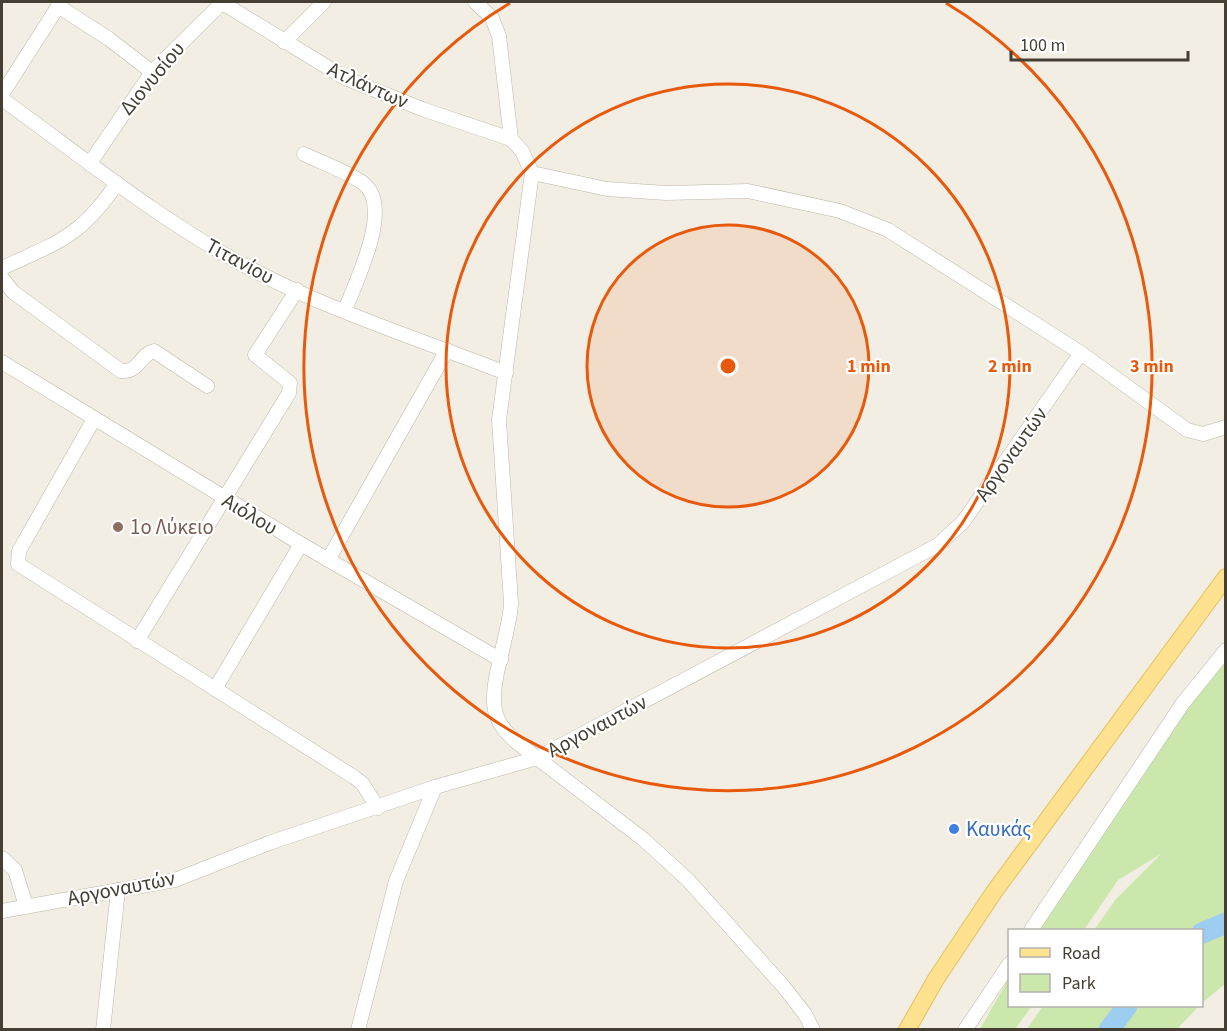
<svg xmlns="http://www.w3.org/2000/svg" width="1227" height="1031" viewBox="0 0 1227 1031" font-family="'Source Sans 3',sans-serif">
	<style>
		.green { fill: #cbe7ab }
		.lines { fill: none; stroke-linecap: round; stroke-linejoin: round }
		.river { stroke: #9dcdf1; stroke-width: 21 }
		.minor-casing { stroke: #bdb6a6; stroke-width: 15 }
		.major-casing { stroke: #e5bf5e; stroke-width: 18 }
		.minor { stroke: #fff; stroke-width: 14 }
		.major { stroke: #ffe28f; stroke-width: 16 }
		.ring { fill: none; stroke: #e8590c; stroke-width: 3 }
		.education-dot { fill: #8d6e63; stroke: #fff; stroke-width: 2 }
		.shop-dot { fill: #3f7fe0; stroke: #fff; stroke-width: 2 }
		.labels { text-anchor: middle; dominant-baseline: central; stroke-width: 4.5; stroke-linejoin: round; paint-order: stroke }
		.street-label { font-size: 21px; fill: #443e33; stroke: #fff }
		.education-label { font-size: 21px; fill: #785e54; stroke: #fff; text-anchor: start }
		.shop-label { font-size: 21px; fill: #366cbe; stroke: #fff; text-anchor: start }
		.centre { fill: #e8590c; stroke: #fff; stroke-width: 3 }
		.ring-label { font-size: 18px; text-anchor: middle; font-weight: bold; fill: #e8590c; stroke: #fff; stroke-width: 4.5; stroke-linejoin: round; paint-order: stroke }
	</style>
	<rect width="100%" height="100%" fill="#f2eee3"/>
	<g class="green">
		<polygon points="1225,661 1225,984 1202,1003 1202,930 1094,930 1116,899 1161,854 1118,880 1084,930 1040,930 1201,686"/>
		<polygon points="1009,978 1010,1006 1032,1006 1015,1029 980,1029"/>
		<polygon points="1043,1006 1199,1006 1177,1029 1027,1029"/>
	</g>
	<g class="lines">
		<g class="river">
			<polyline points="1202,933 1226,923"/>
			<polyline points="1109,1030 1127,1006"/>
		</g>
		<defs>
			<g id="minor">
				<path d="M 221,2 L 345,78 L 422,109 L 511,139 L 522,151 L 532,173 L 499,420 L 511,603 C 510,634 487,687 496,714 C 499,725 507,733 515,741 L 643,839 L 688,880 L 783,986 L 805,1014 L 813,1030"/>
				<polyline points="475,2 492,18 499,36 511,139"/>
				<polyline points="58,6 109,39 152,72"/>
				<polyline points="284,42 324,2"/>
				<polyline points="2,94 61,2"/>
				<path d="M 2,99 C 84,158 163,223 253,270 C 333,312 422,340 506,373"/>
				<path d="M 304,154 C 322,163 346,171 363,183 C 394,206 356,281 345,310"/>
				<polyline points="90,163 152,72 223,2"/>
				<polyline points="532,173 607,189 666,193 748,191 840,211 888,230 1081,353 1187,430 1203,434 1226,427"/>
				<path d="M 2,268 C 58,242 81,237 117,183"/>
				<path d="M 2,278 L 13,292 L 121,371 C 139,373 140,354 154,351 L 207,386"/>
				<polyline points="2,362 301,544 501,660"/>
				<polyline points="94,419 19,551 18,564 354,777 362,783 378,808"/>
				<polyline points="328,560 447,350"/>
				<polyline points="137,641 289,393 290,383 255,355 297,290"/>
				<polyline points="215,689 301,544"/>
				<polyline points="2,858 15,870 26,906"/>
				<polyline points="2,911 175,880 269,843 435,787 537,758 938,545 963,522 1081,353"/>
				<polyline points="1031,930 1183,703 1226,650"/>
				<polyline points="103,1030 118,890"/>
				<polyline points="358,1030 396,881 435,787"/>
				<polyline points="965,1030 1010,963"/>
			</g>
			<polyline id="major" points="907,1030 936,979 994,892 1226,577"/>
		</defs>
		<use href="#minor" class="minor-casing"/>
		<use href="#major" class="major-casing"/>
		<use href="#minor" class="minor"/>
		<use href="#major" class="major"/>
	</g>
	<circle cx="728" cy="366" r="141" fill="#e8590c" fill-opacity=".12"/>
	<g class="ring">
		<circle cx="728" cy="366" r="141"/>
		<circle cx="728" cy="366" r="282"/>
		<path d="M946 3A424 424 0 1 1 510 3"/>
	</g>
	<circle class="education-dot" cx="118" cy="527" r="6"/>
	<circle class="shop-dot" cx="954" cy="829" r="6"/>
	<g class="labels">
		<g class="street-label">
			<text transform="translate(152 78) rotate(-50)">Διονυσίου</text>
			<text transform="translate(368 85) rotate(24)">Ατλάντων</text>
			<text transform="translate(240 261) rotate(28)">Τιτανίου</text>
			<text transform="translate(1011 454) rotate(-55)">Αργοναυτών</text>
			<text transform="translate(250 514) rotate(31)">Αιόλου</text>
			<text transform="translate(597 726) rotate(-28)">Αργοναυτών</text>
			<text transform="translate(121 888) rotate(-11)">Αργοναυτών</text>
		</g>
		<g class="education-label">
			<text x="130" y="527">1ο Λύκειο</text>
		</g>
		<g class="shop-label">
			<text x="966" y="829">Καυκάς</text>
		</g>
	</g>
	<circle cx="728" cy="366" r="9" class="centre"/>
	<g class="ring-label">
		<text x="869" y="372">1 min</text>
		<text x="1010" y="372">2 min</text>
		<text x="1152" y="372">3 min</text>
	</g>
	<rect width="1227" height="1031" fill="none" stroke="#443e33" stroke-width="6"/>
	<rect x="1008" y="929" width="195" height="78" fill="#ffffff" stroke="#b4b2ad" stroke-width="1.5"/>
	<rect x="1020" y="948" width="30" height="9" fill="#ffe28f" stroke="#b4b2ad" stroke-width="1.5"/>
	<text x="1062" y="959" font-size="18" fill="#443e33">Road</text>
	<rect x="1020" y="974" width="30" height="18" fill="#cbe7ab" stroke="#b4b2ad" stroke-width="1.5"/>
	<text x="1062" y="989" font-size="18" fill="#443e33">Park</text>
	<path d="M1011 51v9h177v-9" fill="none" stroke="#443e33" stroke-width="3"/>
	<text x="1020" y="51" font-size="18" fill="#443e33" stroke="#ffffff" stroke-width="4.5" paint-order="stroke">100 m</text>
</svg>
